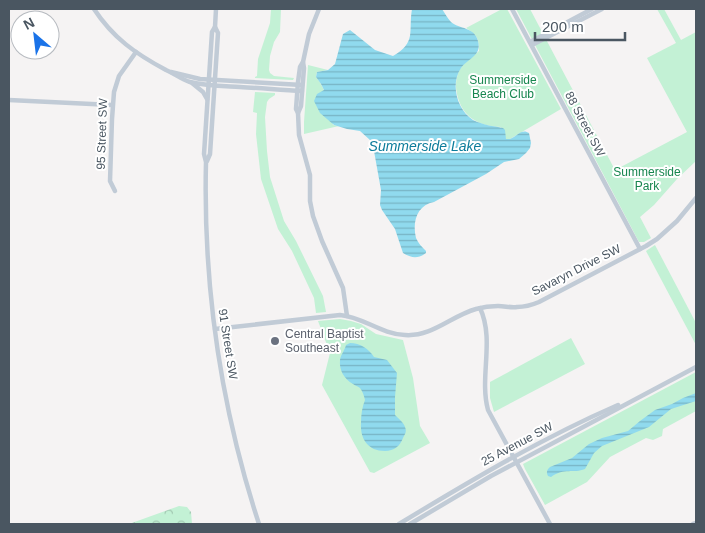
<svg xmlns="http://www.w3.org/2000/svg" width="705" height="533" viewBox="0 0 705 533" font-family="Helvetica,sans-serif">
	<style>
		.forest { fill: url(#forest-crowns) }
		.park { fill: #c3f1d5 }
		.water { fill: url(#water-rules) }
		.lines { fill: none; stroke-linecap: round; stroke-linejoin: round }
		.secondary { stroke: #c1cbd6; stroke-width: 4.5 }
		.worship-dot { fill: #6b7280; stroke: #fff; stroke-width: 2 }
		.labels { text-anchor: middle; dominant-baseline: central; stroke-width: 4; stroke-linejoin: round; paint-order: stroke }
		.park-label { font-size: 12px; fill: #17864f; stroke: #fff }
		.street-label { font-size: 12px; fill: #4a5661; stroke: #fff }
		.worship-label { font-size: 12px; fill: #5b616d; stroke: #fff; text-anchor: start }
		.water-label { font-size: 14px; font-style: italic; fill: #0c7c9b; stroke: #fff }
	</style>
	<defs>
		<pattern id="forest-crowns" width="20" height="18" patternUnits="userSpaceOnUse" patternTransform="scale(1.25)"><rect width="20" height="18" fill="#c3f1d5"/><path d="M2 6a3 3 0 1 1 6 0M12 15a3 3 0 1 1 6 0" fill="none" stroke="#a0c6b0"/></pattern>
		<pattern id="water-rules" width="6" height="5" patternUnits="userSpaceOnUse" patternTransform="scale(1.25)"><rect width="6" height="5" fill="#90daee"/><path d="M0 2.5h6" fill="none" stroke="#78b4c4"/></pattern>
	</defs>
	<rect width="100%" height="100%" fill="#f5f3f3"/>
	<polygon class="forest" points="179,506 187,507 191,512 192,524 129,524"/>
	<g class="park">
		<polygon points="271,9 281,9 280,32 274,42 270,56 269,70 270,73 274,76 294,78 293,80 255,78 255,77 257,76 258,59 270,23"/>
		<path d="M 502,9 L 507,9 L 561,109 L 510,139 L 506,139 L 501,127 C 478,126 462,117 457,94 C 455,86 456,78 459,71 C 463,63 472,57 479,51 C 479,38 477,35 466,28 Z"/>
		<polygon points="516,9 530,9 615,170 687,132 647,58 676,43 657,9 664,9 681,40 696,32 696,161 677,179 654,205 640,217 651,238 644,242 639,242"/>
		<path d="M 308,65 L 328,70 L 317,72 L 316,77 C 327,90 329,108 333,125 L 339,126 L 304,134 L 304,122 Z"/>
		<polygon points="255,92 275,93 275,95 269,99 267,102 265,117 267,151 270,177 284,221 296,241 323,296 326,312 316,313 314,298 292,251 278,229 261,179 256,134 257,113 253,112"/>
		<polygon points="655,245 696,323 696,345 646,251"/>
		<polygon points="340,319 351,321 361,324 376,334 403,340 413,378 420,426 430,443 374,473 370,472 322,385 330,353 318,321"/>
		<polygon points="571,338 585,364 494,412 490,398 490,382"/>
		<polygon points="696,372 696,411 663,429 662,436 653,440 646,438 610,457 587,482 545,505 525,469 523,464"/>
	</g>
	<g class="water">
		<path d="M 412,9 L 442,9 C 445,13 447,18 451,22 C 459,29 475,27 478,41 C 482,56 468,58 461,68 C 450,84 457,110 473,120 C 483,125 493,126 503,128 L 505,130 L 506,139 L 510,139 C 517,136 522,128 529,133 L 531,143 L 530,148 L 526,153 L 519,159 L 504,162 L 486,174 L 434,202 C 417,205 412,222 416,238 C 418,243 422,247 426,251 L 426,253 C 418,259 411,258 403,253 L 395,229 L 382,210 L 380,205 L 381,190 L 374,151 L 370,140 L 360,131 L 347,129 L 334,125 L 320,113 L 314,101 L 317,94 L 324,90 L 321,84 L 316,77 L 317,72 L 328,70 L 335,64 L 343,34 L 350,30 L 375,50 L 393,56 C 417,42 408,32 412,9 Z"/>
		<path d="M 350,343 C 360,343 369,349 374,357 L 387,360 L 397,373 L 395,397 L 395,415 C 399,419 404,423 405,427 C 407,432 405,434 403,438 C 400,446 394,451 385,451 C 368,451 360,439 361,423 C 361,415 362,407 365,400 C 364,396 363,392 360,388 C 357,386 356,386 353,384 C 344,379 339,370 340,360 C 341,354 345,350 346,345 Z"/>
		<path d="M 696,393 L 696,401 L 671,409 L 649,427 L 602,446 L 594,453 L 585,469 C 573,474 565,467 551,477 L 548,476 C 546,472 547,470 550,467 L 572,458 L 589,444 L 602,438 L 628,431 L 640,421 L 655,410 L 672,404 L 683,398 Z"/>
	</g>
	<g class="lines">
		<g class="secondary">
			<path d="M 94,9 C 113,38 136,54 166,70 C 175,74 181,79 190,82 C 207,86 223,86 240,87 C 261,88 281,90 302,91"/>
			<path d="M 216,9 L 215,27 L 212,32 L 204,154 L 206,162 C 203,284 221,408 259,524"/>
			<polyline points="319,9 309,34 303,62 300,67 298,82 296,109 298,113 299,135 310,175 310,201 313,216 322,241 343,288 347,316"/>
			<polyline points="512,9 640,249"/>
			<polyline points="530,42 592,9"/>
			<polyline points="532,45 602,9"/>
			<polyline points="171,72 200,79 302,85"/>
			<polyline points="192,83 203,92 207,99"/>
			<polyline points="9,100 112,105"/>
			<polyline points="298,113 301,106 304,68 303,62"/>
			<polyline points="207,161 210,154 218,33 215,27"/>
			<polyline points="115,191 110,181 112,119 114,92 119,76 136,52"/>
			<path d="M 480,308 C 495,340 479,377 488,410 L 550,524"/>
			<path d="M 215,329 L 340,315 C 363,317 381,334 405,335 C 432,337 451,316 476,309 C 483,307 491,306 498,306 C 505,306 511,308 517,307 C 525,307 532,305 539,302 L 646,246 L 657,239 L 677,221 L 696,198"/>
			<path d="M 399,524 C 470,481 542,438 618,405"/>
			<polyline points="410,524 491,476 696,367"/>
			<polyline points="693,524 696,523"/>
		</g>
	</g>
	<circle class="worship-dot" cx="275" cy="341" r="5"/>
	<g class="labels">
		<g class="park-label">
			<text x="503" y="80">Summerside<tspan x="503" dy="14">Beach Club</tspan></text>
			<text x="647" y="172">Summerside<tspan x="647" dy="14">Park</tspan></text>
		</g>
		<g class="street-label">
			<text transform="translate(585 124) rotate(62)">88 Street SW</text>
			<text transform="translate(102 134) rotate(-88)">95 Street SW</text>
			<text transform="translate(576 270) rotate(-27)">Savaryn Drive SW</text>
			<text transform="translate(228 344) rotate(81)">91 Street SW</text>
			<text transform="translate(517 444) rotate(-28)">25 Avenue SW</text>
		</g>
		<g class="worship-label">
			<text x="285" y="334">Central Baptist<tspan x="285" dy="14">Southeast</tspan></text>
		</g>
		<g class="water-label">
			<text x="425" y="146">Summerside Lake</text>
		</g>
	</g>
	<rect width="705" height="533" fill="none" stroke="#4a5661" stroke-width="20"/>
	<g transform="translate(35 35) rotate(332)"><circle r="24" fill="#ffffff" stroke="#b7bbc0"/>
	<path d="M0-4L9 19L0 12L-9 19Z" fill="#1a73e8"/>
	<text y="-8" font-size="14" font-weight="bold" text-anchor="middle" fill="#4a5661">N</text>
	</g>
	<path d="M535 32v8h90v-8" fill="none" stroke="#4a5661" stroke-width="2.5"/>
	<text x="542" y="32" font-size="15" fill="#4a5661" stroke="#ffffff" stroke-width="4" paint-order="stroke">200 m</text>
</svg>
